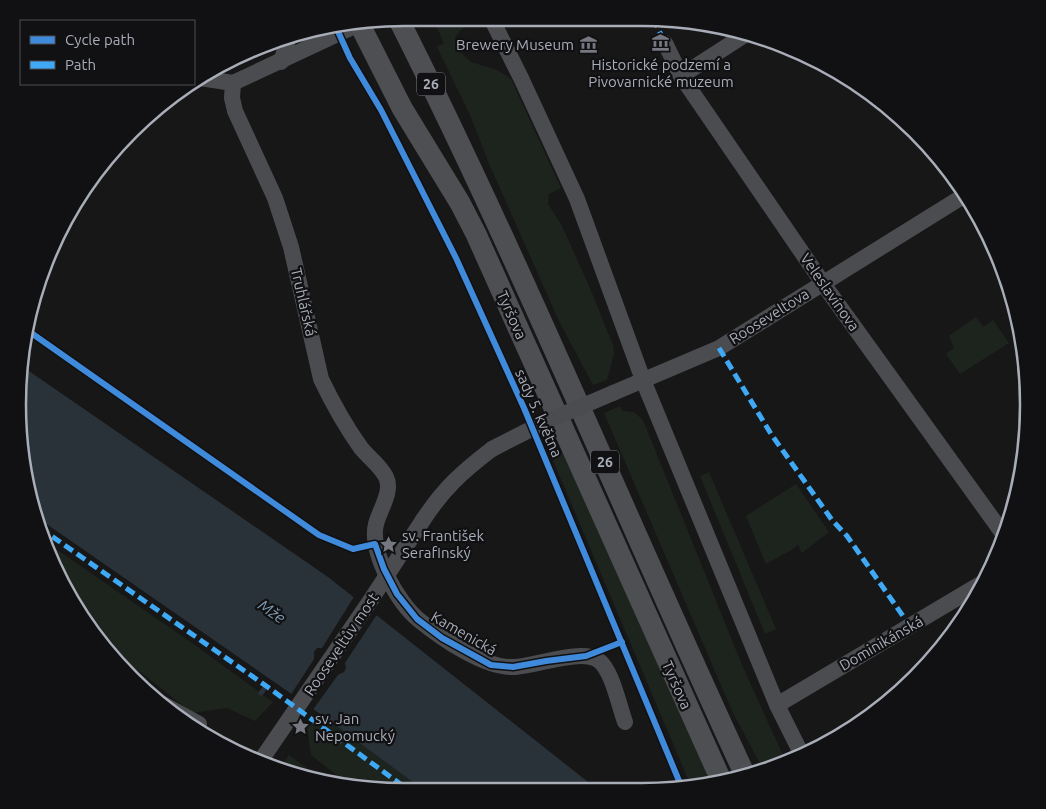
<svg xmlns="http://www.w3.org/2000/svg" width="1046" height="809" viewBox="0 0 1046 809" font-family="Ubuntu,sans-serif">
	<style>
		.green { fill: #1d241e }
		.water { fill: #2a3239 }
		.pier { fill: #171717 }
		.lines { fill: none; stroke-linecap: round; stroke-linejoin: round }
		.stream { stroke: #2a3239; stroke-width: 5 }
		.minor { stroke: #4b4c50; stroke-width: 16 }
		.major { stroke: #4d4f52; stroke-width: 21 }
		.minor-bridge { stroke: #4b4c50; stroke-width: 16 }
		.quiet { stroke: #3fa9f5; stroke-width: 5; stroke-dasharray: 10 5; stroke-linecap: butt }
		.cycleway-casing { stroke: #111113; stroke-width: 9 }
		.cycleway { stroke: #408adc; stroke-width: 6 }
		.labels { text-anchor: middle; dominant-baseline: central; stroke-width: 4.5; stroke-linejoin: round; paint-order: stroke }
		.shield { fill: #111113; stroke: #7b7e86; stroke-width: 1 }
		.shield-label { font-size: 14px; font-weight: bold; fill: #a8adb8 }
		.poi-label { font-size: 15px; fill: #a8adb8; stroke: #111113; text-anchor: start }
		.street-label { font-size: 15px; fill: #a8adb8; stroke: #111113 }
		.water-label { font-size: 16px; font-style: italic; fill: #7f9bb3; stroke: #111113 }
		.rim { fill: none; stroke: #a8adb8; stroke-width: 2.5 }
	</style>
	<rect width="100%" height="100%" fill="#171717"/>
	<g class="green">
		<polygon points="434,18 471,18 472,20 458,33 455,38 455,44 457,49 471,62 497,70 511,79 561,188 549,194 548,204 562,226 592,293 613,345 614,354 607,380 593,385 559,321 490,166 470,115 437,47 444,43 436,26"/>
		<polygon points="976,317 983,327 993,320 1009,343 960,374 946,354 954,348 949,336"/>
		<polygon points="620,406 623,411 634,412 643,420 742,665 786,762 766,771 764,771 733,713 604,413"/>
		<polygon points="571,448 711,782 691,786 552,458"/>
		<polygon points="709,472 776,629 765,634 700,476"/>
		<polygon points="796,484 829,532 802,553 798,545 790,551 766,564 746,516"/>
		<polygon points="46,542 192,643 273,702 255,721 227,708 192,713 142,673 117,660 69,598 72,585 59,574"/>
		<polygon points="319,713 418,786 349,785 311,755 307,727"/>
		<polygon points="289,755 327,783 279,769"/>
	</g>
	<polygon class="water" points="23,367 328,577 597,789 418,786 319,713 35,516 31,505 18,405"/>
	<polygon class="pier" points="355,595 378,613 345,663 346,668 344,672 338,675 312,711 290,696 314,659 314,652 317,648 322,648"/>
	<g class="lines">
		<polyline class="stream" points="261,693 264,689"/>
		<g class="minor">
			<polyline points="491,18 521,78 577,199 643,380 777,705 802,755"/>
			<polyline points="665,43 681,76 829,292 1004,535"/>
			<polyline points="281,62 289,37"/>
			<polyline points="681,76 746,34"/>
			<polyline points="200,78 233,83"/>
			<path d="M 233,83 L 232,98 L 235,111 L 275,198 L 291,247 L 321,379 C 332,402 346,427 361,448 C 369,458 380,465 386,477 C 393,491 380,509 376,524 C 369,552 398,603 419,620 C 441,638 484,668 513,667 C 533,667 581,648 598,660 C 612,669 619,706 625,722"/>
			<polyline points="233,83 361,23"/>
			<polyline points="613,393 719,348 965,195"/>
			<path d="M 423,520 C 444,488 462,472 492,449"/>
			<polyline points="159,702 199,724 197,730"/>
			<polyline points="777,705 984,582"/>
		</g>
		<g class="major">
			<path d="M 398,18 C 523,266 628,523 745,775"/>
			<polyline points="359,23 402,108 460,203 476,234 721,780"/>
		</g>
		<g class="minor-bridge">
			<polyline points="492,449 545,422 613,393"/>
			<polyline points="259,763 370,601 423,520"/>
		</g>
		<g class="quiet">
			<polyline points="653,18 665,43"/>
			<polyline points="719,348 771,434 832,520 847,536 910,626"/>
			<polyline points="40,528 269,688 403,786"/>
			<polyline points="159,702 199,724 197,730"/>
		</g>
		<defs>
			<g id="cycleway">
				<polyline points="336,27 350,58 381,110 456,258 524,408 682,788"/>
				<polyline points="27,330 319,535 353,549 375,544 384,569 397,594 417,619 442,638 491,665 513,667 546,661 586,656 622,642"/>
			</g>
		</defs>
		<use href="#cycleway" class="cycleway-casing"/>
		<use href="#cycleway" class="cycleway"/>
	</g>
	<defs>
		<symbol id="museum-bare" viewBox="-9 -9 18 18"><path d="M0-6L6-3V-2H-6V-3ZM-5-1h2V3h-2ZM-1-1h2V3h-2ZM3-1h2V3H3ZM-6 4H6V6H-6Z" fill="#757880" stroke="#111113" stroke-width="2.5" paint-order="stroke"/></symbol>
		<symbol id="sight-bare" viewBox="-9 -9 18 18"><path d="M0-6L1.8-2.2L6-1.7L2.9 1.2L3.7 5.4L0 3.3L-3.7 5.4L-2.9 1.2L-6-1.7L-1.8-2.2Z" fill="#757880" stroke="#111113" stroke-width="2.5" paint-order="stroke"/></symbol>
	</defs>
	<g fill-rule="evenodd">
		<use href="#museum-bare" x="648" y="30" width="25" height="25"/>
		<use href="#museum-bare" x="576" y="32" width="25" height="25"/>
		<use href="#sight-bare" x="376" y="532" width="25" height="25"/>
		<use href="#sight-bare" x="288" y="714" width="25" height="25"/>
	</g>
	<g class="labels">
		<g class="shield">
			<rect x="417" y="72.5" width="28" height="23" rx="4"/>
			<rect x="591" y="450.5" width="28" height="23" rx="4"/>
		</g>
		<g class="shield-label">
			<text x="431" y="84">26</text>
			<text x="605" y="462">26</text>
		</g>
		<g class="poi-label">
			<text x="574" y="44" text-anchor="end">Brewery Museum</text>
			<text x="661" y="64" text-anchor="middle">Historické podzemí a<tspan x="661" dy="17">Pivovarnické muzeum</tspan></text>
			<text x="402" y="535">sv. František<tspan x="402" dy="17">Serafinský</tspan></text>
			<text x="315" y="718">sv. Jan<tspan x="315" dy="17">Nepomucký</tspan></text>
		</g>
		<g class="street-label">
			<text transform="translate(830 292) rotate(55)">Veleslavínova</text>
			<text transform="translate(304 302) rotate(77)">Truhlářská</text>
			<text transform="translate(512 315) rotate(66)">Tyršova</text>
			<text transform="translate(769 316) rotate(-32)">Rooseveltova</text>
			<text transform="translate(539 413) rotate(66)">sady 5. května</text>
			<text transform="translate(464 633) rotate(30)">Kamenická</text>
			<text transform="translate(881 643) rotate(-30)">Dominikánská</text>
			<text transform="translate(341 644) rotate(-56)">Rooseveltův most</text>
			<text transform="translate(677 685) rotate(66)">Tyršova</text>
		</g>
		<g class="water-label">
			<text transform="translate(272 611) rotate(35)">Mže</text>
		</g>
	</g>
	<path d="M0 0H1046V809H0ZM404 26H642A378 378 0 0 1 1020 404V405A378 378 0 0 1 642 783H404A378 378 0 0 1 26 405V404A378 378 0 0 1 404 26Z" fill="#111113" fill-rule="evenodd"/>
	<path class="rim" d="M404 26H642A378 378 0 0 1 1020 404V405A378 378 0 0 1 642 783H404A378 378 0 0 1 26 405V404A378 378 0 0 1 404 26Z"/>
	<rect x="20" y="20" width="175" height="65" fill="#111113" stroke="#4d4f55"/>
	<rect x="30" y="36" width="25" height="8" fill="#408adc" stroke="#4d4f55"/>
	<text x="65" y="45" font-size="15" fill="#a8adb8">Cycle path</text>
	<rect x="30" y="61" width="25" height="8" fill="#3fa9f5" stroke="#4d4f55"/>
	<text x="65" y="70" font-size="15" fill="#a8adb8">Path</text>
</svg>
